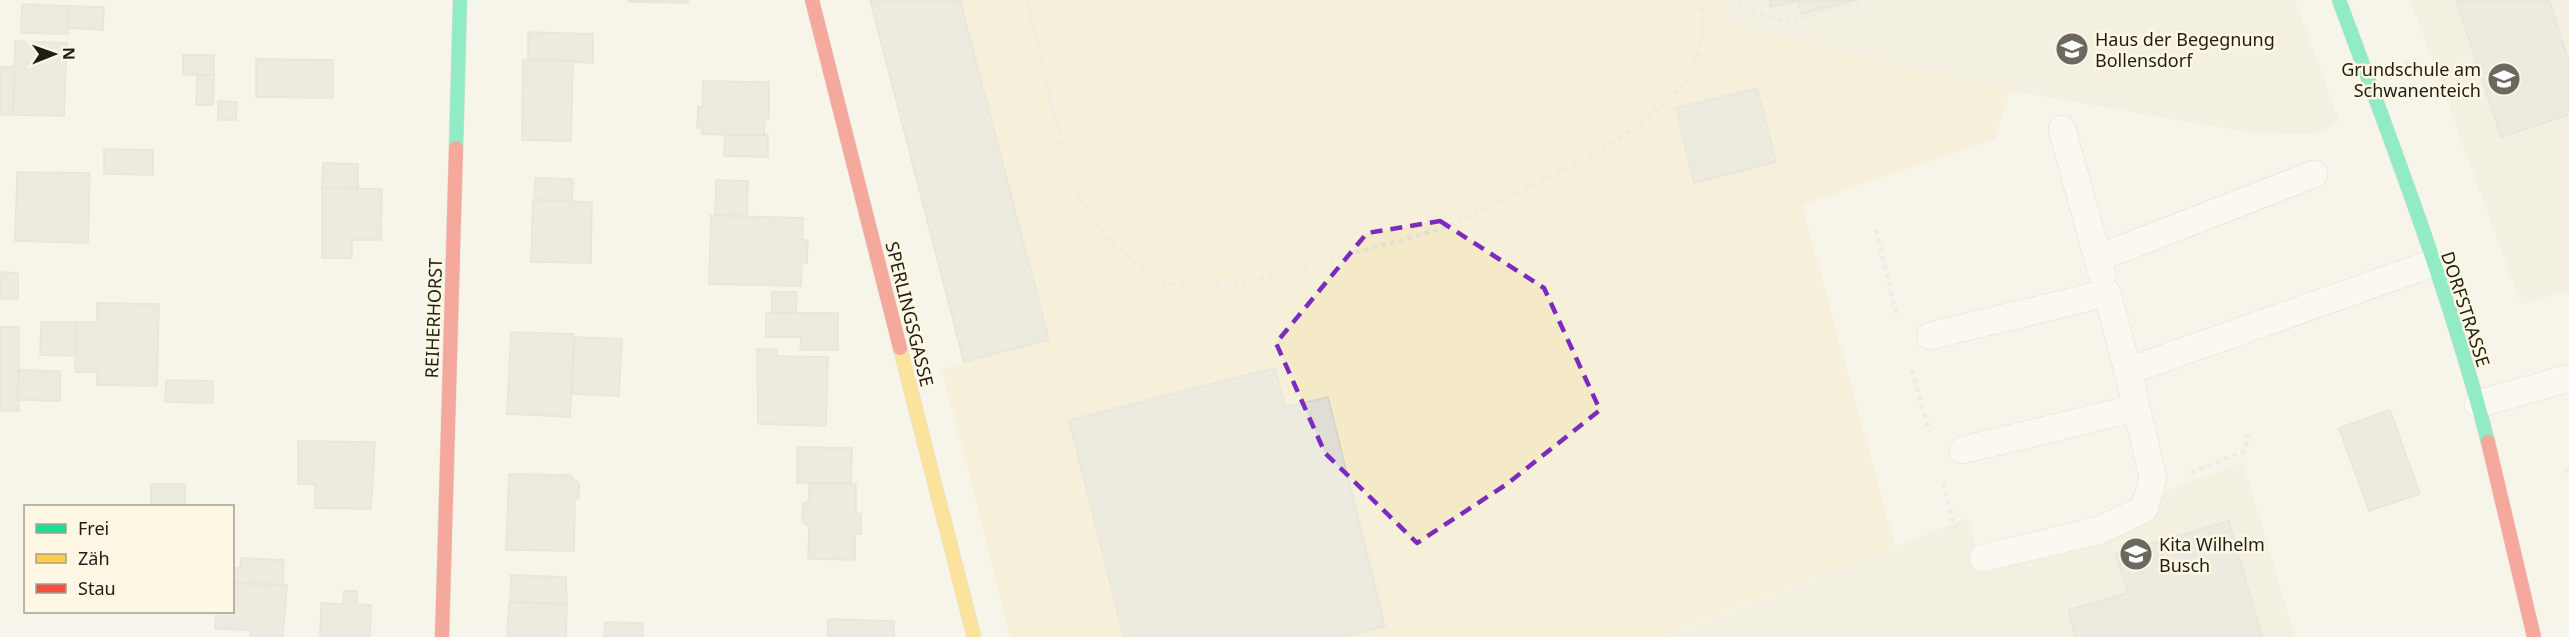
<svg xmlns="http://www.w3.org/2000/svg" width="2569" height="637" viewBox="0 0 2569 637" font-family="'Noto Sans',sans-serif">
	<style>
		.built { fill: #f0ead7 }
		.grass { fill: #f4eac7 }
		.building { fill: #dfddd4; stroke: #d4d2c9; stroke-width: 1.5 }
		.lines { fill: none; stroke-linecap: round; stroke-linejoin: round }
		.lane-casing { stroke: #c8c6be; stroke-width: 28 }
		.fast-casing { stroke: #c8c6be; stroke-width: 15 }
		.slow-casing { stroke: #c8c6be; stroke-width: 15 }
		.jam-casing { stroke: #c8c6be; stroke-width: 15 }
		.path { stroke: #dfdfdb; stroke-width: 4; stroke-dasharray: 4.5 4.5; stroke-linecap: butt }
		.lane { stroke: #fefdfc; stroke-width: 27 }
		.fast { stroke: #16e098; stroke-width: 14 }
		.slow { stroke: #ffcf43; stroke-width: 14 }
		.jam { stroke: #f24e42; stroke-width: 14 }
		.marked { fill: none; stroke: #7b2cbf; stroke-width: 4.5; stroke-dasharray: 12 8; stroke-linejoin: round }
		.labels { text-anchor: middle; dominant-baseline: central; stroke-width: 5; stroke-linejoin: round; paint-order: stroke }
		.poi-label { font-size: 18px; fill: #1f1d16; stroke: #fdf7e3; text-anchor: start }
		.street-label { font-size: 18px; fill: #1f1d16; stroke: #fdf7e3 }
	</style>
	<rect width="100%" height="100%" fill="#f7f4e9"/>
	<g class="built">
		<polygon points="1722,0 2295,0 2339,120 2316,134 2252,133 2010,91 1728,25"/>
		<polygon points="2410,0 2569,0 2569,291 2521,304"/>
		<polygon points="2243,462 2295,637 1663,637 1967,518 1981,561"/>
	</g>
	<polygon class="grass" points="870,0 1722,0 1729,25 2010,91 1995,139 1802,205 1895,546 1661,637 1010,637 942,369 963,363"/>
	<g class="building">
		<polygon points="628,0 688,0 688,3 628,2"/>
		<polygon points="870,0 960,0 1049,340 964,362"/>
		<polygon points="1769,0 1855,0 1801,14 1798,1 1771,7"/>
		<polygon points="2456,0 2549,0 2569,62 2569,115 2501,137"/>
		<polygon points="22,4 68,6 68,34 21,33"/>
		<polygon points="68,6 104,7 103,30 68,28"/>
		<polygon points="528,32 593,34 593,63 528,60"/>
		<polygon points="15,41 67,43 64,116 13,115"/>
		<rect x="183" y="55" width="31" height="20"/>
		<polygon points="256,59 333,60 333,98 256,97"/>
		<polygon points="523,60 573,61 571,141 522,140"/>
		<polygon points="0,67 14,67 13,115 0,115"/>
		<polygon points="197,75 214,75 213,105 196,105"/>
		<polygon points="703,81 769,82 769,118 765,117 764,136 702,134 702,128 697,128 698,107 702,107"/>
		<polygon points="1757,88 1776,162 1694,183 1676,108"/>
		<polygon points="218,101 237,102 236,120 218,120"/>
		<polygon points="725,135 768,135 768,157 724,156"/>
		<polygon points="104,149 153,150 153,175 104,174"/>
		<polygon points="323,163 358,164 358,188 322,188"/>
		<polygon points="17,172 90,173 88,243 15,241"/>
		<polygon points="535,178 573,179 572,202 534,201"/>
		<polygon points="716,180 748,181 747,216 715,216"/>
		<polygon points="322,188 382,189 381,240 352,240 352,258 322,258"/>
		<polygon points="533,200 592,202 591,263 531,262"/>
		<polygon points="711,215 803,218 803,240 808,240 807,263 802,262 801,286 709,284"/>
		<polygon points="0,272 18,273 18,299 0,299"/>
		<polygon points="772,292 797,292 796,313 772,313"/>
		<polygon points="97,303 159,304 157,386 97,385 97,372 75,372 76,322 97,322"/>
		<polygon points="766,313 838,313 838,350 800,350 801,337 766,337"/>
		<polygon points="41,322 76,322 76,356 40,355"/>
		<rect x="0" y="327" width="19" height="84"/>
		<polygon points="511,332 574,334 570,417 507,414"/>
		<polygon points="574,337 622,339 619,396 572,394"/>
		<polygon points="757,349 777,349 777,356 828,357 826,426 758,424"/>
		<polygon points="1275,368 1285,407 1328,397 1385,626 1345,637 1124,637 1069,420"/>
		<polygon points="19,370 60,371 60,401 18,400"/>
		<polygon points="166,380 213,381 213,403 165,402"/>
		<polygon points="2390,410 2420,494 2369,511 2339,428"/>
		<polygon points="298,441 375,442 371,509 315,508 315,484 298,484"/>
		<polygon points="797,447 852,448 851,483 797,483"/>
		<polygon points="509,474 570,475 579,484 579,497 575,500 574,551 506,550"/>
		<polygon points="809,483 856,484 856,513 861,514 861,534 855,534 855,560 808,559 809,527 802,522 803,504 809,500"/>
		<rect x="151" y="484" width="34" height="22"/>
		<polygon points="2229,521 2262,637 2075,637 2068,610 2128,593 2116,554"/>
		<polygon points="241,558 284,560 283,585 232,583 232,567 240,568"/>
		<polygon points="511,575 566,577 567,604 510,602"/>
		<polygon points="232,583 287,585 283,637 250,637 251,630 215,629 216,612 232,612"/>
		<polygon points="344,591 357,591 357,604 371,605 370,637 320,637 321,603 343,604"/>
		<polygon points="509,602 567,604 566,637 507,637"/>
		<polygon points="828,619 894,621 894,637 828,637"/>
		<polygon points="605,622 643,623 643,637 604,637"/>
	</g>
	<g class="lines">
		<defs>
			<g id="lane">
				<polyline points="2062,129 2102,274"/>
				<polyline points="2098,258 2314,174"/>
				<polyline points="1930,336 2107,293 2128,371"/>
				<polyline points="2478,404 2569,378"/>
				<polyline points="1963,450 2136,408"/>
				<polyline points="1983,558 2100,530 2144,509 2153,478 2128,371 2433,263"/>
			</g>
			<g id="fast">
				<path d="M 2339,0 C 2393,146 2449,291 2488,442"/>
				<polyline points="456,148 460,0"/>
			</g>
			<polyline id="slow" points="900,348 974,637"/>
			<g id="jam">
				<polyline points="812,0 900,348"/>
				<polyline points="2488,442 2534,637"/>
				<polyline points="442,637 456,148"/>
			</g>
		</defs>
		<use href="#lane" class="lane-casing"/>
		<use href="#fast" class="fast-casing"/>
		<use href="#slow" class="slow-casing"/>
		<use href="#jam" class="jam-casing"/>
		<g class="path">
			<polyline points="1027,0 1064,154 1080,199 1107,238 1136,263 1166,283 1195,288 1249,282 1448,227 1587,159 1642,123 1686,82 1699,53 1703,31 1702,11 1699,0"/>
			<polyline points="1740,0 1742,8 1786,22 1867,0"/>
			<polyline points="2405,64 2421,58"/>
			<polyline points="1876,230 1897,317"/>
			<polyline points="1912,370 1929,432"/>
			<polyline points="2191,473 2245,451 2248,435"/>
			<polyline points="2566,473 2569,465"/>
			<polyline points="1943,483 1956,531"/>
		</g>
		<use href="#lane" class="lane"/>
		<use href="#fast" class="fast"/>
		<use href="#slow" class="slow"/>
		<use href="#jam" class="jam"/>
	</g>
	<path d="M0 0H2569V637H0ZM 1440,221 L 1544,288 L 1600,410 L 1507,484 L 1417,543 L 1325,453 L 1276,343 L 1367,233 Z" fill="#f7f4e9" fill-opacity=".55" fill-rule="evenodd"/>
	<path class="marked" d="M 1440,221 L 1544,288 L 1600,410 L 1507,484 L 1417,543 L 1325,453 L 1276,343 L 1367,233 Z"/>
	<defs>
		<symbol id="school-disc" viewBox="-11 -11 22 22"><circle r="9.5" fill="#6b6860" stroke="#fdf7e3"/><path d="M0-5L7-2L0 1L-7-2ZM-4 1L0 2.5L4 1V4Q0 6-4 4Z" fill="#fff"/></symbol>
	</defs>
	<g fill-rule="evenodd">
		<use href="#school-disc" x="2053" y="30" width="38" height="38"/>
		<use href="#school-disc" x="2485" y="60" width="38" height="38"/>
		<use href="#school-disc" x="2117" y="535" width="38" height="38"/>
	</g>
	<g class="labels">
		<g class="poi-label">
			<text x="2095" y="39">Haus der Begegnung<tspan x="2095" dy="21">Bollensdorf</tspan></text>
			<text x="2481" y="69" text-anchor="end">Grundschule am<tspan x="2481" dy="21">Schwanenteich</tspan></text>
			<text x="2159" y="544">Kita Wilhelm<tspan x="2159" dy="21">Busch</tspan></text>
		</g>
		<g class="street-label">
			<text transform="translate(2466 309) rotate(72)">DORFSTRASSE</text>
			<text transform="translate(910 314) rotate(76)">SPERLINGSGASSE</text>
			<text transform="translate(433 318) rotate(-88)">REIHERHORST</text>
		</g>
	</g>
	<rect x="24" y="505" width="210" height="108" fill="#fdf7e3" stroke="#a4a091" stroke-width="1.5"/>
	<rect x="36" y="524" width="30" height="9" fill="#16e098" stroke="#a4a091" stroke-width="1.5"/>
	<text x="78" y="535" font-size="18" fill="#1f1d16">Frei</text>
	<rect x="36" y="554" width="30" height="9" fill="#ffcf43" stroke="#a4a091" stroke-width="1.5"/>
	<text x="78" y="565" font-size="18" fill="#1f1d16">Zäh</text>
	<rect x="36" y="584" width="30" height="9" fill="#f24e42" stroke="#a4a091" stroke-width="1.5"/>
	<text x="78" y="595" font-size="18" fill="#1f1d16">Stau</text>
	<g transform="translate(54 54) rotate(89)" stroke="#fdf7e3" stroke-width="4.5" paint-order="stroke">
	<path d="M0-4.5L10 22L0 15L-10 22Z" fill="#1f1d16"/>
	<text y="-9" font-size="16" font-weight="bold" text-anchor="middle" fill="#1f1d16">N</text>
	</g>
</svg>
